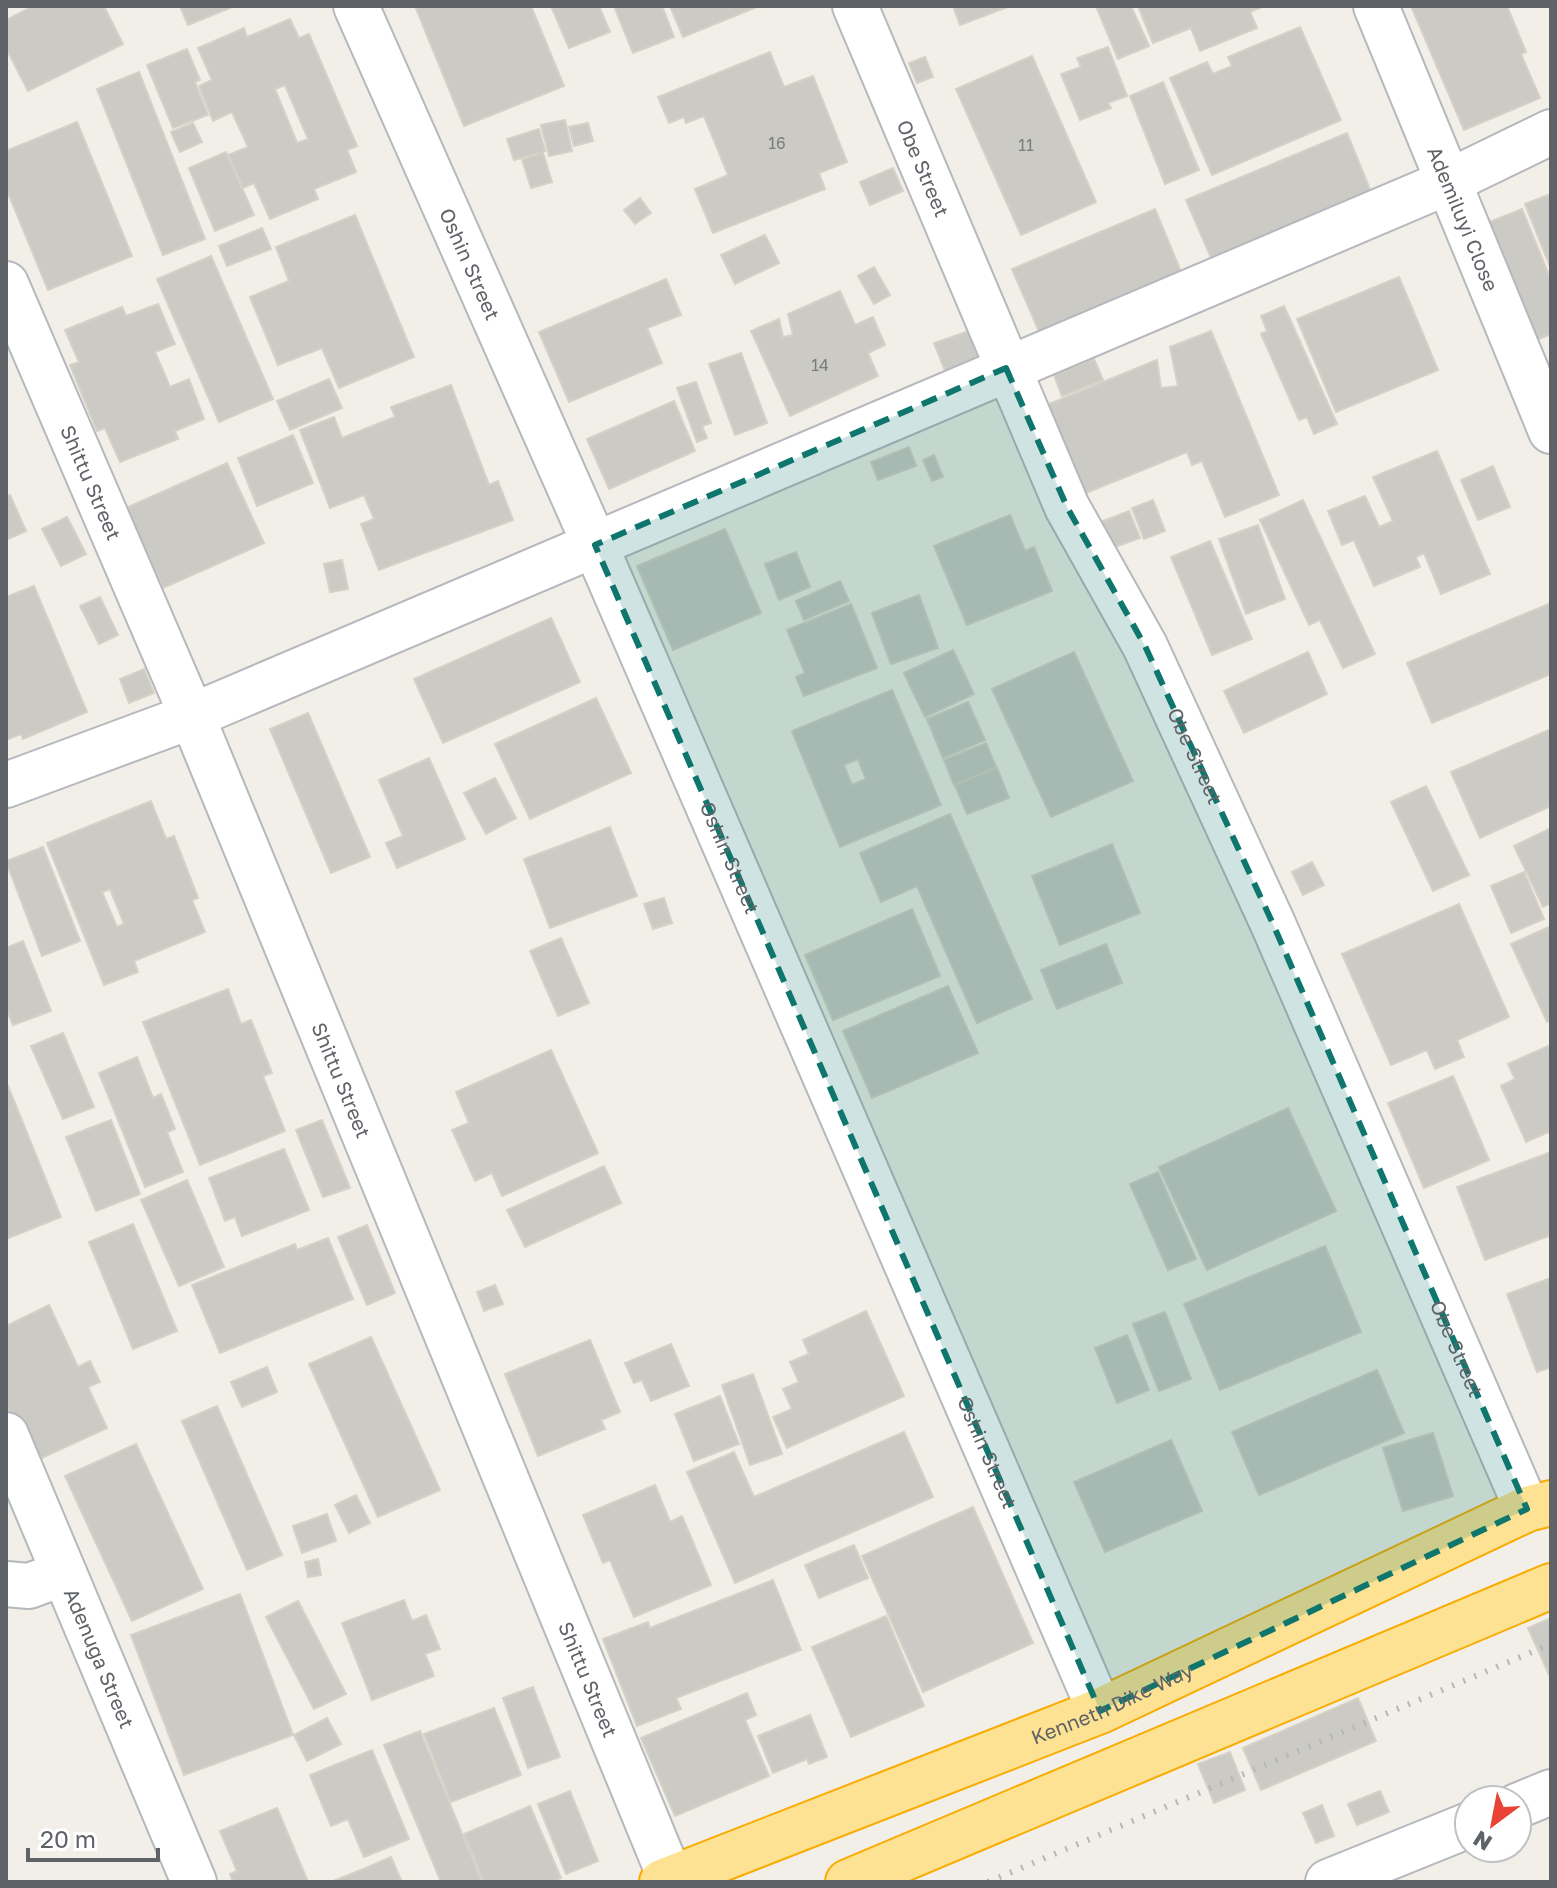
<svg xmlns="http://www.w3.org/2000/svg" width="1557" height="1888" viewBox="0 0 1557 1888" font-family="'Golos Text',sans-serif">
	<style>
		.building { fill: #cccac5; stroke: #d6d1c6; stroke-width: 2; fill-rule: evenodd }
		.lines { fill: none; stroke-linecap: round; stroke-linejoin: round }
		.minor-casing { stroke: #b5b8bc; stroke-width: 48 }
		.highway-casing { stroke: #f9ab00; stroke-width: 48 }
		.minor { stroke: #fff; stroke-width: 44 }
		.highway { stroke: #fde293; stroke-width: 44 }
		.rail { stroke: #b6b7b8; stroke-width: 6; stroke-dasharray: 2 10; stroke-linecap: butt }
		.marked { fill: #0f766e; fill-opacity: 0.2; stroke: #0f766e; stroke-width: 6; stroke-dasharray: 16 10; stroke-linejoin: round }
		.labels { text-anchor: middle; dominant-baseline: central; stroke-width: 6; stroke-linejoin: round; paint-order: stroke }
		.number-label { font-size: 16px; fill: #7a7d7f }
		.street-label { font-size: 20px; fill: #5f6368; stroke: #fff }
	</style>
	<rect width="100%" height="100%" fill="#f1efe8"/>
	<g class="building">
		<polygon points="33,6 104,6 123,44 28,91 6,48 6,20"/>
		<polygon points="180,6 229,6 230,8 188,25"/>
		<polygon points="415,6 531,6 564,86 464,126"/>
		<polygon points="551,6 599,6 610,32 569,48"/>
		<polygon points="614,6 662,6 674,37 633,53"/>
		<polygon points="670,6 759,6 683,37"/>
		<polygon points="953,6 1010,6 960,25"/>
		<polygon points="1096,6 1131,6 1149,46 1118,59"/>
		<polygon points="1138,6 1264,6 1250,12 1257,28 1200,51 1191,28 1153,43"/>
		<polygon points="1411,6 1507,6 1526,52 1521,54 1540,98 1464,130"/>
		<path d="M 290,19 L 299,38 L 309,34 L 357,146 L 347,150 L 356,172 L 314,189 L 318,199 L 270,219 L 254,183 L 243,188 L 228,155 L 248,147 L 232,112 L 213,121 L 199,86 L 212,80 L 198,48 L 244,28 L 247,37 ZM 285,85 L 308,139 L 297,143 L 275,89 Z"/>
		<polygon points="1300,27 1341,120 1212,175 1170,78 1207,62 1213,74 1232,66 1228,57"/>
		<polygon points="1108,47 1127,96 1108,103 1111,108 1080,120 1061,74 1081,67 1077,58"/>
		<polygon points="187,49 200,80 195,82 208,115 173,128 147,65"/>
		<polygon points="770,52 784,87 813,76 847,162 819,173 825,189 713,233 695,189 728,175 704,116 686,123 684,117 669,123 658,97"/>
		<polygon points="1032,56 1096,202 1021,235 956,89"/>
		<polygon points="925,57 933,77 917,83 909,63"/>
		<polygon points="139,72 205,239 163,255 97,89"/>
		<polygon points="1163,82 1199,170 1165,184 1130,96"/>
		<polygon points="565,120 572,151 549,156 541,125"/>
		<polygon points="77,122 132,256 48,290 6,188 6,151"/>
		<polygon points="193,123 202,142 180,152 171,132"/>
		<polygon points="588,123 593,141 574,146 569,127"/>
		<polygon points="539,129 545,151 514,160 507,139"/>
		<polygon points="1347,133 1371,192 1211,258 1186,200"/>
		<polygon points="226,152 254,215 215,231 189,168"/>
		<polygon points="543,153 552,182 531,188 522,159"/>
		<polygon points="893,168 903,191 870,205 860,182"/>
		<polygon points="1551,194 1551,269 1525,204"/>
		<polygon points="640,198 651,213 635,224 624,210"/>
		<polygon points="1155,209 1182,274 1040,334 1012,269"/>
		<polygon points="1522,209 1551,280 1551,334 1531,342 1482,225"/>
		<polygon points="355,215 414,357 339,388 322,348 278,365 250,297 289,281 276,247"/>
		<polygon points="262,228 271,249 227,266 219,246"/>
		<polygon points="765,235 779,263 735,284 721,255"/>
		<polygon points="211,256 273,399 219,422 157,279"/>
		<polygon points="874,267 890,295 874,304 858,276"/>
		<polygon points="1399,277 1438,370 1336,412 1297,319"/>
		<polygon points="666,279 681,315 647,328 662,363 569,402 539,332"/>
		<polygon points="840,291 855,325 873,317 885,345 868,353 878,376 790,416 751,331 779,319 783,337 793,335 788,314"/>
		<polygon points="158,304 175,344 155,352 170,387 189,379 204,419 175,431 178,439 120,462 105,428 97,431 70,365 79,362 65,330 122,307 126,316"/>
		<polygon points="1284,306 1337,424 1314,434 1307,417 1299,420 1261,334 1267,331 1261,316"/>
		<polygon points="969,331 978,359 945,371 934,343"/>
		<polygon points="1211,331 1279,495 1225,517 1202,461 1192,465 1187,452 1076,497 1039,408 1157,360 1161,388 1178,386 1170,347"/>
		<polygon points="741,353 767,423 735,435 709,364"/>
		<polygon points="1094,359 1103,380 1062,396 1054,375"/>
		<polygon points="329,379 342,408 290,430 277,401"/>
		<polygon points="696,382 711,423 702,426 707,438 697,442 677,388"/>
		<polygon points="451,385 489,485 498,481 513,520 379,570 361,524 374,519 364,495 330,508 300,430 334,417 342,438 395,417 391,407"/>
		<polygon points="674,401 695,451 609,489 587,439"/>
		<polygon points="293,435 313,483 257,506 238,458"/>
		<polygon points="909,447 916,466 878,480 871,462"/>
		<polygon points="1437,451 1490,574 1441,594 1424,553 1416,557 1420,567 1374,586 1354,540 1342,545 1328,511 1365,496 1379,527 1393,521 1373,477"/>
		<polygon points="934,455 943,477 932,481 923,460"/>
		<polygon points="227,463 264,543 163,588 126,508"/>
		<polygon points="1493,466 1510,507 1478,520 1461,480"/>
		<polygon points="10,495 26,531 6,540 6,497"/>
		<polygon points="1153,500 1165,531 1144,539 1132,508"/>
		<polygon points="1303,500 1375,654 1343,668 1320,620 1309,625 1260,520"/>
		<polygon points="1129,511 1140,538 1110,549 1100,522"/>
		<polygon points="1010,515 1025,551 1034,547 1052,591 967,625 934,546"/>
		<polygon points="67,517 86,554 61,566 42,529"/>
		<polygon points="1258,525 1285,599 1246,614 1219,539"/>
		<polygon points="725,529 761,613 673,650 637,566"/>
		<polygon points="1210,541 1252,639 1212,655 1171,557"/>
		<polygon points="796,552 810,587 779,600 765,564"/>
		<polygon points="342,560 348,589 330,592 324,564"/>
		<polygon points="840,581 849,601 804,620 796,601"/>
		<polygon points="34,586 87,712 23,739 21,734 6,740 6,597"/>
		<polygon points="919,595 938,648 891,664 872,613"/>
		<polygon points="100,597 118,635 99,644 80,606"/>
		<polygon points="1551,603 1551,674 1432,723 1407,663"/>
		<polygon points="851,604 877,668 804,696 796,677 805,673 787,630"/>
		<polygon points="551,618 580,682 443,743 414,679"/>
		<polygon points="953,650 974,694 925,717 904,673"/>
		<polygon points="1074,652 1133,781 1051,817 992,689"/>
		<polygon points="1308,652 1327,694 1244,733 1224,691"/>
		<polygon points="144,669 154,693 129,703 120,679"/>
		<path d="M 892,690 L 941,805 L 840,847 L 792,731 ZM 858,759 L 866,779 L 852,785 L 844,765 Z"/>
		<polygon points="596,698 631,773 530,819 495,744"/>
		<polygon points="968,702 985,740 943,758 927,719"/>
		<polygon points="308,713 370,857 331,873 270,729"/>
		<polygon points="1551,729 1551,806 1480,838 1451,772"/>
		<polygon points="986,743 996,767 954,785 944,760"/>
		<polygon points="429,758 465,839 397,868 386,843 403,836 379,780"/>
		<polygon points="997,768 1009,798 967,814 955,785"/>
		<polygon points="495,778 516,818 486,834 464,793"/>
		<polygon points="1426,786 1469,875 1433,891 1391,802"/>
		<path d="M 151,801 L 166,839 L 174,836 L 198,898 L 192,900 L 205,932 L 134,961 L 138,972 L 104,985 L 47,843 ZM 110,889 L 124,924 L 117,927 L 102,892 Z"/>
		<polygon points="950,814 1032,999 977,1023 917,886 881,902 860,853"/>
		<polygon points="610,827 637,896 550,928 524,859"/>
		<polygon points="1551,828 1551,903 1543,907 1514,846"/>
		<polygon points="1112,844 1140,913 1060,945 1032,876"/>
		<polygon points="43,847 80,941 42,956 6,861"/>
		<polygon points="1312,862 1324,885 1303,895 1292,872"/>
		<polygon points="1524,872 1544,919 1511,933 1491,886"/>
		<polygon points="664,898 672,923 653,929 644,904"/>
		<polygon points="1459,904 1509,1017 1457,1040 1464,1057 1435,1069 1427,1050 1391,1065 1342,954"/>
		<polygon points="912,909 940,976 833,1020 805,955"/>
		<polygon points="1551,926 1551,1020 1547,1022 1511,944"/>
		<polygon points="561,938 589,1003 558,1016 530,951"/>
		<polygon points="23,941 51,1011 13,1025 6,1008 6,948"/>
		<polygon points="1106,944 1122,983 1057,1009 1041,970"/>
		<polygon points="948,986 978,1053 872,1098 843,1031"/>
		<polygon points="228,989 241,1024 251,1020 272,1073 263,1076 285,1131 200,1165 143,1022"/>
		<polygon points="63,1033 94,1107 63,1119 31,1046"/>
		<polygon points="1548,1046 1551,1052 1551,1131 1526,1142 1501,1086 1515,1079 1508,1064"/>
		<polygon points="551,1050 598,1153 502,1196 492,1173 475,1181 452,1130 469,1123 456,1092"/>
		<polygon points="137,1057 153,1098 161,1094 175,1129 167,1132 183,1172 145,1187 99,1073"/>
		<polygon points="1453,1076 1489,1160 1424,1188 1388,1103"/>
		<polygon points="6,1081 61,1217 6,1239"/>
		<polygon points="1288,1108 1336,1211 1207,1270 1159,1167"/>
		<polygon points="111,1120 140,1194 96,1211 66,1137"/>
		<polygon points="322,1120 350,1188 323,1197 296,1130"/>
		<polygon points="284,1149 309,1210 242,1236 235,1217 225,1221 209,1178"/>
		<polygon points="1551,1152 1551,1235 1485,1260 1457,1187"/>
		<polygon points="604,1166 621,1203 525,1247 507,1210"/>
		<polygon points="1158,1172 1196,1259 1168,1270 1130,1184"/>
		<polygon points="187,1180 224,1267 179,1286 141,1200"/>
		<polygon points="133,1224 177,1331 133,1349 89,1242"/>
		<polygon points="367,1225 395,1293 367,1305 338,1237"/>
		<polygon points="328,1238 353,1299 220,1353 192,1285 295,1244 297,1250"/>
		<polygon points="1325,1246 1361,1332 1220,1390 1184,1304"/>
		<polygon points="1551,1278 1551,1367 1537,1372 1507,1294"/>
		<polygon points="495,1285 503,1304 484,1311 477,1292"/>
		<polygon points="49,1305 78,1367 90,1361 100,1382 88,1387 107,1428 33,1462 6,1405 6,1326"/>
		<polygon points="866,1311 904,1396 787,1448 773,1417 792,1409 783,1389 799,1382 790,1362 809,1354 803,1340"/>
		<polygon points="1165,1312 1191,1379 1159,1391 1133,1324"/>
		<polygon points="1127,1335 1149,1390 1117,1403 1095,1348"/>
		<polygon points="371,1337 440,1490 378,1517 309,1364"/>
		<polygon points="590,1340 620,1412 601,1420 605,1429 538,1456 505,1374"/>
		<polygon points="671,1344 689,1386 651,1401 642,1380 634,1383 625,1363"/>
		<polygon points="267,1367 277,1392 242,1407 231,1382"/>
		<polygon points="1377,1370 1404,1433 1259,1495 1232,1432"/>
		<polygon points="753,1374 782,1454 750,1465 722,1385"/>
		<polygon points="720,1396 739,1444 694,1461 675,1414"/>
		<polygon points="217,1406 282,1555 247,1570 182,1421"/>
		<polygon points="904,1432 933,1497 735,1583 687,1472 734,1452 754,1497"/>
		<polygon points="1433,1433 1453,1496 1403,1511 1383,1448"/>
		<polygon points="1171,1440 1202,1511 1105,1552 1074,1482"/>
		<polygon points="136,1444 203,1589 132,1621 65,1476"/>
		<polygon points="655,1485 670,1522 682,1516 711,1585 634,1617 610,1560 603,1563 583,1515"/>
		<polygon points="356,1495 370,1523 349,1533 335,1505"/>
		<polygon points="973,1507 1033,1643 923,1692 862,1556"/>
		<polygon points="327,1514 336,1541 302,1553 293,1526"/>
		<polygon points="854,1545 868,1578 819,1598 805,1565"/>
		<polygon points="318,1559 321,1575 308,1577 305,1562"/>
		<polygon points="773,1580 801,1650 676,1698 681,1709 637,1726 603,1639 648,1622 650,1628"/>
		<polygon points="240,1594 293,1735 184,1775 131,1635"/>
		<polygon points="404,1600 412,1621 426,1615 440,1649 425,1654 434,1676 372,1700 342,1623"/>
		<polygon points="298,1601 346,1694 314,1709 266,1617"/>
		<polygon points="886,1616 924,1706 851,1737 812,1647"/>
		<polygon points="1551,1618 1551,1679 1528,1628"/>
		<polygon points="533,1687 560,1757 528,1768 503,1698"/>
		<polygon points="747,1693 756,1715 745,1720 769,1776 675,1816 641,1738"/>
		<polygon points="1358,1698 1376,1741 1261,1790 1243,1748"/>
		<polygon points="494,1708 521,1775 451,1802 424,1734"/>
		<polygon points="810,1715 827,1757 809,1764 807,1759 773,1773 758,1736"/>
		<polygon points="327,1718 341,1744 307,1761 294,1735"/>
		<polygon points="420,1731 482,1882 441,1882 384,1745"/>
		<polygon points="372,1750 409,1839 364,1857 348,1819 331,1826 310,1775"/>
		<polygon points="1230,1752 1245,1790 1214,1803 1198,1764"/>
		<polygon points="570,1791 598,1861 566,1874 538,1804"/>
		<polygon points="1380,1791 1389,1812 1357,1825 1348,1804"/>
		<polygon points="1322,1805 1334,1836 1316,1843 1303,1813"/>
		<polygon points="530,1806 561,1878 552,1882 484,1882 464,1834"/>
		<polygon points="277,1808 308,1882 233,1882 230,1874 237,1871 220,1831"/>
		<polygon points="391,1857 402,1882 331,1882 361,1870"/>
	</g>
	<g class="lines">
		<defs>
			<g id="minor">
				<path id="s1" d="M 356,6 L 595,545 L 1100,1711"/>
				<path id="s2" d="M 855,6 L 1067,507 L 1145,646 L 1273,924 L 1527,1509"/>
				<path id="s3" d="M 1376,6 L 1551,431"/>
				<path id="s4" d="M 6,284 L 192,716 L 672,1882"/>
				<polyline points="6,785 192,716 1448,182 1551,132"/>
				<path id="s5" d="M 6,1435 L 194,1882"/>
				<polyline points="6,1584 29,1586 64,1573"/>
				<polyline points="1517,1806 1551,1792"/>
				<polyline points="1328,1882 1469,1825"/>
			</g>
			<g id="highway">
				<path id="s6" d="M 662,1882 L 1100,1711 L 1527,1509 L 1551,1503"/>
				<polyline points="848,1882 1551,1586"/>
			</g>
		</defs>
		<use href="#minor" class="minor-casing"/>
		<use href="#highway" class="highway-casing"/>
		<use href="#minor" class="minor"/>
		<use href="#highway" class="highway"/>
		<polyline class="rail" points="988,1882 1551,1644"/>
	</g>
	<path class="marked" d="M 1006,368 L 1067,507 L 1145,646 L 1273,924 L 1527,1509 L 1100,1711 L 595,545 Z"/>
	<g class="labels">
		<g class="number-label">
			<text x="777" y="143">16</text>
			<text x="1026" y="145">11</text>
			<text x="820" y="365">14</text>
		</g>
		<g class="street-label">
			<text stroke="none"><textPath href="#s2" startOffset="176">Obe Street</textPath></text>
			<text stroke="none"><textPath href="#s3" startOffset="230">Ademiluyi Close</textPath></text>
			<text stroke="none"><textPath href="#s1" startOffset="282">Oshin Street</textPath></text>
			<text stroke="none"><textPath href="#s4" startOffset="216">Shittu Street</textPath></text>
			<text stroke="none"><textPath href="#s2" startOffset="824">Obe Street</textPath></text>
			<text stroke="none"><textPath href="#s1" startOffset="930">Oshin Street</textPath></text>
			<text stroke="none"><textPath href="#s4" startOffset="864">Shittu Street</textPath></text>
			<text stroke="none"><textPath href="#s2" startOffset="1472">Obe Street</textPath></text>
			<text stroke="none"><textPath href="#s1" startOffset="1578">Oshin Street</textPath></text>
			<text stroke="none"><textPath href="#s5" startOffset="242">Adenuga Street</textPath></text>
			<text stroke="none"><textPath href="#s4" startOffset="1512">Shittu Street</textPath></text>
			<text stroke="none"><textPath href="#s6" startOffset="484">Kenneth Dike Way</textPath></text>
		</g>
	</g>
	<rect width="1557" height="1888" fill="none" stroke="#5f6368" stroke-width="16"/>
	<g transform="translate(1493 1824) rotate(212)"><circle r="38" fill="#ffffff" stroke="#bfc1c3" stroke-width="2"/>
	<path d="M0-6L14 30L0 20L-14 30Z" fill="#ea4335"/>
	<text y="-12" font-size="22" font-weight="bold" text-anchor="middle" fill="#5f6368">N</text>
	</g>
	<path d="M28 1848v12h130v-12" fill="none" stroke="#5f6368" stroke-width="4"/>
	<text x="40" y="1848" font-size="24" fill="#5f6368" stroke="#ffffff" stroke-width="6" paint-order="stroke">20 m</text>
</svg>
